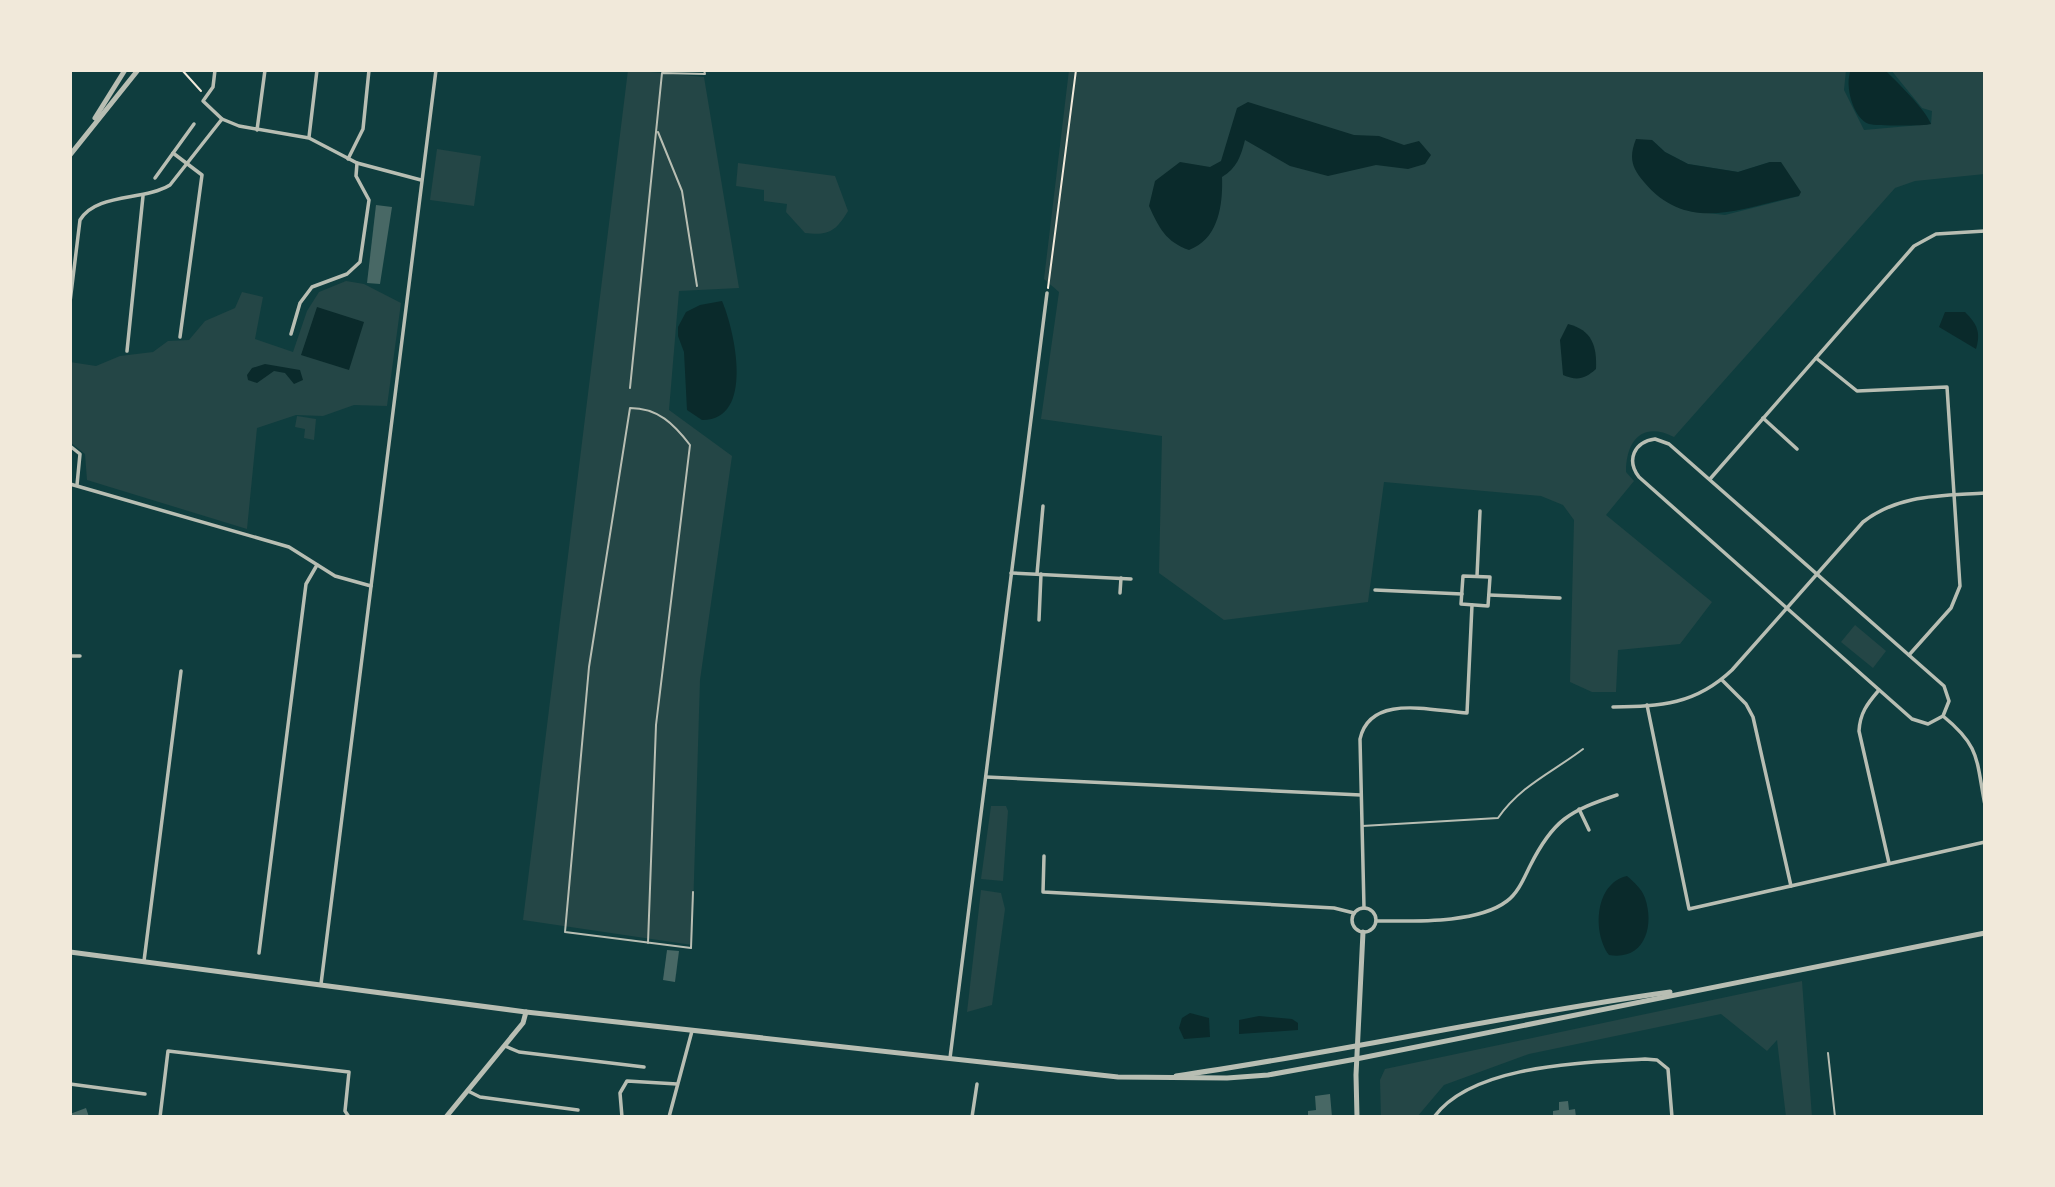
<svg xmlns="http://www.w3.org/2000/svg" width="2055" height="1187" viewBox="0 0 2055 1187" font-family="Jost,sans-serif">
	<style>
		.green { fill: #244646; fill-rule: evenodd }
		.water { fill: #0a2a2b }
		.building { fill: #486865 }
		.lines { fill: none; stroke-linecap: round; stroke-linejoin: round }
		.path { stroke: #f1e9da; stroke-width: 2 }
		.service { stroke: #b8beb3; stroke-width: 2 }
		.minor { stroke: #b8beb3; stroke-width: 3.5 }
		.tertiary { stroke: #b8beb3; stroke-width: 5 }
	</style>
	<rect width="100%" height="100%" fill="#0f3d3e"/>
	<g class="green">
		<polygon points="628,70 704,77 739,288 679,291 669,410 732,456 700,680 692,945 523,920"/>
		<path d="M 1069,70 L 1846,70 L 1844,90 L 1864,130 L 1931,124 L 1932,111 L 1922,108 L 1891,70 L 1985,70 L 1985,174 L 1915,181 L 1895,188 L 1674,437 C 1642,421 1626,441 1626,472 L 1634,481 L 1606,515 L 1712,602 L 1680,644 L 1618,650 L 1616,692 L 1592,692 L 1570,682 L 1574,520 L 1563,505 L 1541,496 L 1384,482 L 1368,602 L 1224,620 L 1159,573 L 1162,436 L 1041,419 L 1059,292 L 1044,279 ZM 1652,140 L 1665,152 L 1688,164 L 1738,172 L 1770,162 L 1799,196 L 1725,215 L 1689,211 Z"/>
		<polygon points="437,149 481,156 474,206 430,200"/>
		<path d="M 738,163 L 835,176 L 848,211 C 836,231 829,236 805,233 L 786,212 L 787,204 L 764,201 L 764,190 L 736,186 Z"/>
		<polygon points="346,281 364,284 401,303 387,406 354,405 323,416 296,415 257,428 247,529 87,480 85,454 70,442 70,362 96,366 120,356 153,352 168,341 189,340 205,321 235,308 242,292 263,297 255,339 293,352 307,311 319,292"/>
		<polygon points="297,416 316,419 314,440 304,438 305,429 295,427"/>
		<polygon points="1855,625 1886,651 1873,668 1841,642"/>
		<polygon points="991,806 1006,806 1008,811 1003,881 981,879"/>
		<polygon points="981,890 1001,893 1005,909 992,1005 967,1012"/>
		<polygon points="1802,981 1812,1117 1786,1117 1777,1040 1767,1051 1721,1014 1529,1054 1444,1085 1417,1117 1381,1117 1380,1080 1385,1069"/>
	</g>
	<g class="water">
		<path d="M 1851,70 L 1885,70 C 1897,82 1926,110 1931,124 C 1925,126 1876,126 1869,124 C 1853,119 1844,84 1851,70 Z"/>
		<path d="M 1248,102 L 1354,135 L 1379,136 L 1404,145 L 1419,141 L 1431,155 L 1425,164 L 1408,169 L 1376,165 L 1328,176 L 1290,166 L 1245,140 C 1241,156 1237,168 1222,177 C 1223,204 1219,239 1189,250 C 1166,242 1159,228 1149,206 L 1155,181 L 1180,162 L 1210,167 L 1221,161 L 1237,108 Z"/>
		<path d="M 1636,139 L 1652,140 L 1665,152 L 1688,164 L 1738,172 L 1770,162 L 1781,162 L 1801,192 L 1799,196 C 1743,207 1688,235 1644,182 C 1631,167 1629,157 1636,139 Z"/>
		<path d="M 722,301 C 735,331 755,421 702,420 L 687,410 L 684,352 L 678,336 L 678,327 L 686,312 L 700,305 Z"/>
		<polygon points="317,307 364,322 349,370 301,355"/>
		<path d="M 1945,312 L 1965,312 C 1977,324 1981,332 1976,349 L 1939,327 Z"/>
		<path d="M 1568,324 C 1592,330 1597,346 1596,369 C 1585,379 1577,381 1563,375 L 1560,340 Z"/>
		<polygon points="265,364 300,370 303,380 294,384 285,373 274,371 257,383 248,380 247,375 252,368"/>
		<path d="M 1627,876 C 1634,882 1642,889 1645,898 C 1655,927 1644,961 1609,955 C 1592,932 1595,883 1627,876 Z"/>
		<polygon points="1190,1013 1209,1018 1210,1037 1184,1039 1179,1028 1182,1018"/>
		<polygon points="1259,1016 1292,1019 1298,1023 1298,1030 1239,1034 1239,1020"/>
	</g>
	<g class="building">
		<polygon points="376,205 392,207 380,284 367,283"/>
		<polygon points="667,950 679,951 675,982 663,980"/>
		<polygon points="1330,1094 1332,1117 1308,1117 1308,1111 1316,1110 1315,1096"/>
		<polygon points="1568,1101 1569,1110 1575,1109 1576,1117 1553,1117 1553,1111 1559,1110 1559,1102"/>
		<polygon points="86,1108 89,1117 70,1117 70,1114"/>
	</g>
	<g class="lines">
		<g class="path">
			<polyline points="182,70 201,91"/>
			<polyline points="1048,288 1076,70"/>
		</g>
		<g class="service">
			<polyline points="658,132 682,191 697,286"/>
			<polyline points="630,388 662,73 705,74 704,70"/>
			<path d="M 1362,826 L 1498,818 C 1521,785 1553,772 1583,749"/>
			<path d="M 648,943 L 656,725 L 690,445 C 674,424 658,408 630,408 L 589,667 L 565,932 L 691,948 L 693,892"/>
			<polyline points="1828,1053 1835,1117"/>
		</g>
		<g class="minor">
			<polyline points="215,70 213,87 203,101 222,119"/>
			<polyline points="257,130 265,70"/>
			<polyline points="309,137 317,70"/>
			<polyline points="173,153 202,175 180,337"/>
			<polyline points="348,159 363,129 369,70"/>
			<polyline points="155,178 194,124"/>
			<path d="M 70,302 L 80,220 C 96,193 144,201 170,185 L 222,119 L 239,126 L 309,138 L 357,163 L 421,180"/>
			<polyline points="291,334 300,303 312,287 347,274 360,262 369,200 356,176 357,163"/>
			<polyline points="127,351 143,196"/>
			<polyline points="1816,358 1857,391 1947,387 1960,586 1951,608 1909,655"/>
			<polyline points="1763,418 1797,449"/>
			<path d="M 1655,439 L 1669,444 L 1944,686 L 1949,701 L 1943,716 L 1928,724 L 1912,719 L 1639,477 C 1626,460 1634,442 1655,439 Z"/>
			<polyline points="70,446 80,454 77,485"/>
			<polyline points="1710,479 1914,246 1936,234 1985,231"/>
			<polyline points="70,484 289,547 335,576 371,586"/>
			<polyline points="1011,573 1131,579"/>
			<polyline points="1037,574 1043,506"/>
			<polygon points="1463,576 1490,577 1488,606 1461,604"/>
			<polyline points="1477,576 1480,511"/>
			<polyline points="1375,590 1462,594"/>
			<polyline points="1120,593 1121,578"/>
			<polyline points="1489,595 1560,598"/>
			<polyline points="1039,620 1041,574"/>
			<polyline points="70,656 80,656"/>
			<polyline points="1722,680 1746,704 1753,717 1791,886"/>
			<path d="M 1879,690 C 1867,704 1860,713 1859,731 L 1889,863"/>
			<polyline points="1647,705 1689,909 1985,842"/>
			<path d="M 1613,707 C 1661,706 1695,705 1732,670 L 1863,522 C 1899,494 1941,496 1985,493"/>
			<path d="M 1943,716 C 1981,747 1976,760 1985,805"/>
			<polyline points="986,777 1361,795"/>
			<polyline points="1579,809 1589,830"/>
			<polyline points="1044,856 1043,892 1334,908 1354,913"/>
			<circle cx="1364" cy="920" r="12"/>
			<path d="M 1364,908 L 1360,739 C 1370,693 1432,711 1467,713 L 1472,605"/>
			<path d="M 1376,921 C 1413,921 1477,924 1507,901 C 1518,893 1524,878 1530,866 C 1553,820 1569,811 1617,795"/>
			<polyline points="259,953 306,584 317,565"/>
			<polyline points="144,961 181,671"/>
			<polyline points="321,984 436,70"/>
			<polyline points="505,1046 519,1052 644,1067"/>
			<polyline points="950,1058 1047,293"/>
			<polyline points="70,1084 145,1094"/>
			<polyline points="468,1091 480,1097 578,1110"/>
			<polyline points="160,1117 168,1051 349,1072 345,1111 349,1117"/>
			<polyline points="622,1117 620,1093 627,1081 677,1084"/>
			<polyline points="669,1117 692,1031"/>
			<polyline points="972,1117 977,1084"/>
			<path d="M 1434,1117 C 1473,1064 1584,1063 1645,1059 L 1657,1060 L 1668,1069 L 1672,1117"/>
		</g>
		<g class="tertiary">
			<polyline points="95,118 125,70"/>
			<polyline points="70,155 138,70"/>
			<polyline points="70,952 526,1012 1118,1077 1227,1078 1268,1075 1356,1059 1985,933"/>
			<path d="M 1176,1076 C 1342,1052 1505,1015 1670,992"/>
			<polyline points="446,1117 523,1023 526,1012"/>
			<polyline points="1357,1117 1356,1075 1363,932"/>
		</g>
	</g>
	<rect width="2055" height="1187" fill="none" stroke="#f1e9da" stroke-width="144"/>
</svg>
